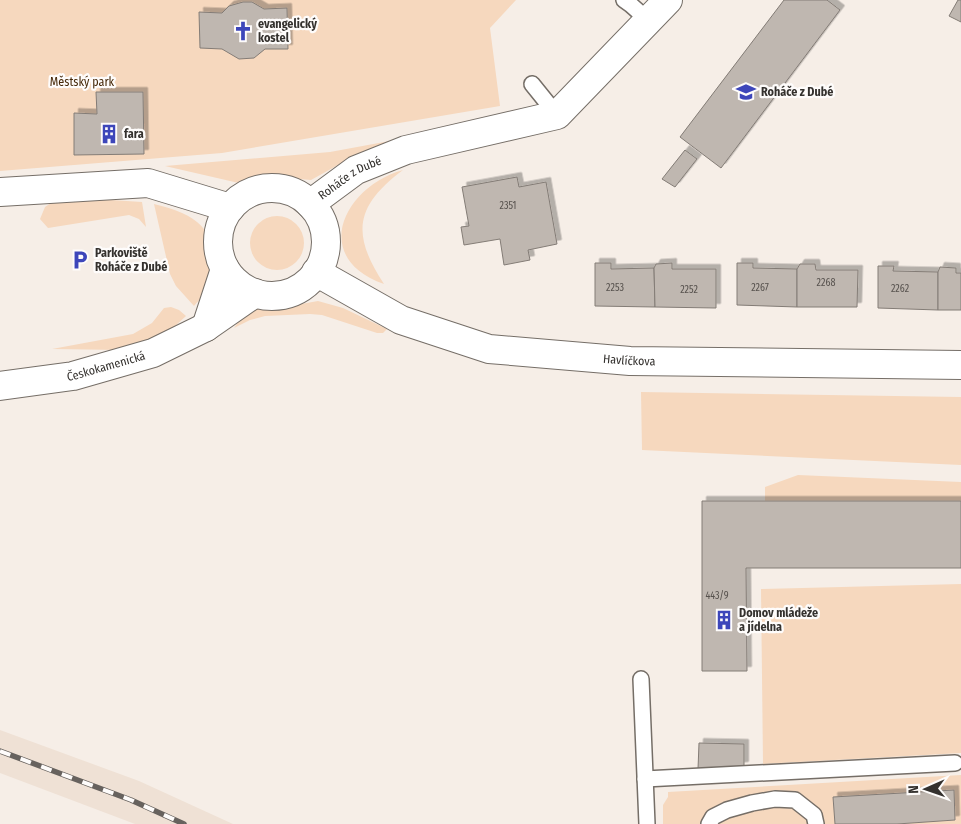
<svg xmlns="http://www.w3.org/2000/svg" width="961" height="824" viewBox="0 0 961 824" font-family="'Fira Sans Condensed',sans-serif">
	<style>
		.built { fill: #efe1d5 }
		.green { fill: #f6d8be }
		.building { fill: #bfb7b0; stroke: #837c76; filter: url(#shadow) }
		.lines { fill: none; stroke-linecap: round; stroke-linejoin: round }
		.service-casing { stroke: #756e67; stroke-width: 18 }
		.minor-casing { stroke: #756e67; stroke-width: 30 }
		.service { stroke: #fff; stroke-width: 15 }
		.minor { stroke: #fff; stroke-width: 28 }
		.rail-casing { stroke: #67625e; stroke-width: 5.5 }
		.rail { stroke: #fefcfb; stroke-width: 4; stroke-dasharray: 11; stroke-linecap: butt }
		.labels { text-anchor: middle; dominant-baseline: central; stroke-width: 4.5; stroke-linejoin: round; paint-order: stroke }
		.number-label { font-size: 10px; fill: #57524e }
		.poi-label { font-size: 12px; font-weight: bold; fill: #34312e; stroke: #fefcfb; text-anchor: start }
		.park-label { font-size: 12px; fill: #442707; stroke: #fefcfb }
		.street-label { font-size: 12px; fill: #34312e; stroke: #fefcfb }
	</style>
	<defs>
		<filter id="shadow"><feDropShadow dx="4.5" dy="-4.5" stdDeviation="0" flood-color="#0004"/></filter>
	</defs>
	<rect width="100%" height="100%" fill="#f6eee7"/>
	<polygon class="built" points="0,730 139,781 233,824 135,824 0,773"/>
	<g class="green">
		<polygon points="0,0 516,0 490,28 500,106 222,153 0,171"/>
		<polygon points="395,140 347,160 311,180 275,177 264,178 243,184 165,166 330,152"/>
		<path d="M 403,170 C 355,206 351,234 384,284 C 310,258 343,187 403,170 Z"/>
		<polygon points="96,199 142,202 146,227 139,219 129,215 48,228 40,219 45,207 51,203"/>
		<path d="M 154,204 C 169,208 185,212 197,222 C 218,239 217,272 204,294 C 202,298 197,302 194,306 L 176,286 L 170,274 Z"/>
		<circle cx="277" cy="243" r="27"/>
		<polygon points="318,301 343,308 387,329 383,333 377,333 322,315 310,314 265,316 250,320 234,328 241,318 251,310 265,306 279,308"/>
		<polygon points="171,307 179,310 186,316 174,327 156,337 121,350 52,349 133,334 152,323 164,308"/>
		<polygon points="641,392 961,397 961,465 642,450"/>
		<polygon points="798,475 961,482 961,501 765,501 765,487"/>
		<polygon points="961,584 961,753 763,764 761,589"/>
		<polygon points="961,775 961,824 663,824 663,805 668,797 668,792"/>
	</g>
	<g class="building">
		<polygon points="784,0 827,0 840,10 721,168 680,137"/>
		<polygon points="958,0 961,0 961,22 949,16"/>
		<polygon points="243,2 252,2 264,9 287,8 288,49 265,49 254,58 239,59 222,49 200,48 199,12 222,13 229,6"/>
		<polygon points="96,92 143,92 144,154 74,155 74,113 97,114"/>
		<polygon points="685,150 697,159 675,187 662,179"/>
		<polygon points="517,177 519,187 546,182 557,244 528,250 530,260 504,265 500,239 464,245 461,227 469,226 462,187"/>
		<polygon points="595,263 611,263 611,269 654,268 655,307 595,306"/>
		<polygon points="672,263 672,269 716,269 716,308 655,307 654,268 656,264"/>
		<polygon points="737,263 753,263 753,268 797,269 797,307 737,305"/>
		<polygon points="800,264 815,264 816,270 858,270 857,307 797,307 797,269"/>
		<polygon points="878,266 894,266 893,271 938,272 938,310 878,308"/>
		<polygon points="940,267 956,268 956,273 961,273 961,310 938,310 938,272"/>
		<polygon points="702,501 961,501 961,568 746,568 747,671 702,671"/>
		<polygon points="699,743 744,744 744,766 698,769"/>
		<polygon points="954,790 955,820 897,824 835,824 833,797"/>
	</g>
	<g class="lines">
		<defs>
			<g id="service">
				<polyline points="624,0 631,5 649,21"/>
				<polyline points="532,84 557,115"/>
				<polyline points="641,679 647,824"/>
				<polyline points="645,779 955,763"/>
				<polyline points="709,824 713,817 727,810 752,803 775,799 795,800 814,815 816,824"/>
			</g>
			<g id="minor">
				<circle cx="272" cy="242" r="54"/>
				<polyline points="0,192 148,183 230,208"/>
				<path id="s1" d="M 310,204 L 356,170 L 406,150 L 557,115 L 668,0"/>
				<path id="s2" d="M 316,272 L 401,320 L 489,349 L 630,361 L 961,365"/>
				<polyline points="206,327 225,269"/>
				<path id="s3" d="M 0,386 L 73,376 L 153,353 L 206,327 L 255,293"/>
			</g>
		</defs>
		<use href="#service" class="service-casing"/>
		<use href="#minor" class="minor-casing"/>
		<use href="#service" class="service"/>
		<use href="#minor" class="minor"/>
		<defs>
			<polyline id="rail" points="0,751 131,800 184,824"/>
		</defs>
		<use href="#rail" class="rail-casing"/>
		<use href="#rail" class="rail"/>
	</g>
	<defs>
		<symbol id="church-bare" viewBox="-9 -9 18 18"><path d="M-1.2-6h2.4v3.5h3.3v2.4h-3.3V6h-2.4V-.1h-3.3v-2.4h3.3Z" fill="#3d46ba" stroke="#fefcfb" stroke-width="2.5" paint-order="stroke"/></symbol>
		<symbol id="school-bare" viewBox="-9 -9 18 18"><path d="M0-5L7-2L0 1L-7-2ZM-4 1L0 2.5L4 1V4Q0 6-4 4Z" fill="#3d46ba" stroke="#fefcfb" stroke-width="2.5" paint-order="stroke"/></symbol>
		<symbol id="building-bare" viewBox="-9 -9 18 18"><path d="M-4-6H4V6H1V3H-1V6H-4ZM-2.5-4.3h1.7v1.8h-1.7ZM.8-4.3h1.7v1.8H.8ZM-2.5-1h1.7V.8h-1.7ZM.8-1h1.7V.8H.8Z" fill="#3d46ba" stroke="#fefcfb" stroke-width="2.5" paint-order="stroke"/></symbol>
		<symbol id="parking-bare" viewBox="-9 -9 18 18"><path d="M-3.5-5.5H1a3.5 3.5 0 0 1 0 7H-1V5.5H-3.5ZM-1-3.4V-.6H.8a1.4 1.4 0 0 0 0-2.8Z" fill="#3d46ba" stroke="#fefcfb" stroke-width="2.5" paint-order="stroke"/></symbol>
	</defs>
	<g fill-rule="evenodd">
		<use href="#church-bare" x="229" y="17" width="28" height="28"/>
		<use href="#school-bare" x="732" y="78" width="28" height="28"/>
		<use href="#building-bare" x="95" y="120" width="28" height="28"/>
		<use href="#parking-bare" x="66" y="246" width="28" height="28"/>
		<use href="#building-bare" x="710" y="606" width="28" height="28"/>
	</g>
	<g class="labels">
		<g class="number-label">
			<text x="508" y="206">2351</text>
			<text x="826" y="283">2268</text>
			<text x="615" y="288">2253</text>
			<text x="760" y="288">2267</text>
			<text x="900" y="289">2262</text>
			<text x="689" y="290">2252</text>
			<text x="717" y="596">443/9</text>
		</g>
		<g class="poi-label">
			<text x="258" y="24">evangelický<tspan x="258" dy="14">kostel</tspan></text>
			<text x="761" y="92">Roháče z Dubé</text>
			<text x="124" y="134">fara</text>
			<text x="95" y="253">Parkoviště<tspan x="95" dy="14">Roháče z Dubé</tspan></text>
			<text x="739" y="613">Domov mládeže<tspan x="739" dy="14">a jídelna</tspan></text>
		</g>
		<g class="park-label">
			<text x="82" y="82">Městský park</text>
		</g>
		<g class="street-label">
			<text stroke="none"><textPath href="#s1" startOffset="48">Roháče z Dubé</textPath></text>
			<text stroke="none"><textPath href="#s2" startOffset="331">Havlíčkova</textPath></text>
			<text stroke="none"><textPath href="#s3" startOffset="108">Českokamenická</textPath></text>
		</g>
	</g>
	<g transform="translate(926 789) rotate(268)" stroke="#fefcfb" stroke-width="4" paint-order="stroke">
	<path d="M0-4L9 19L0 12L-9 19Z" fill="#34312e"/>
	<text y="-8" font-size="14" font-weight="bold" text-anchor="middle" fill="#34312e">N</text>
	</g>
</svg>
